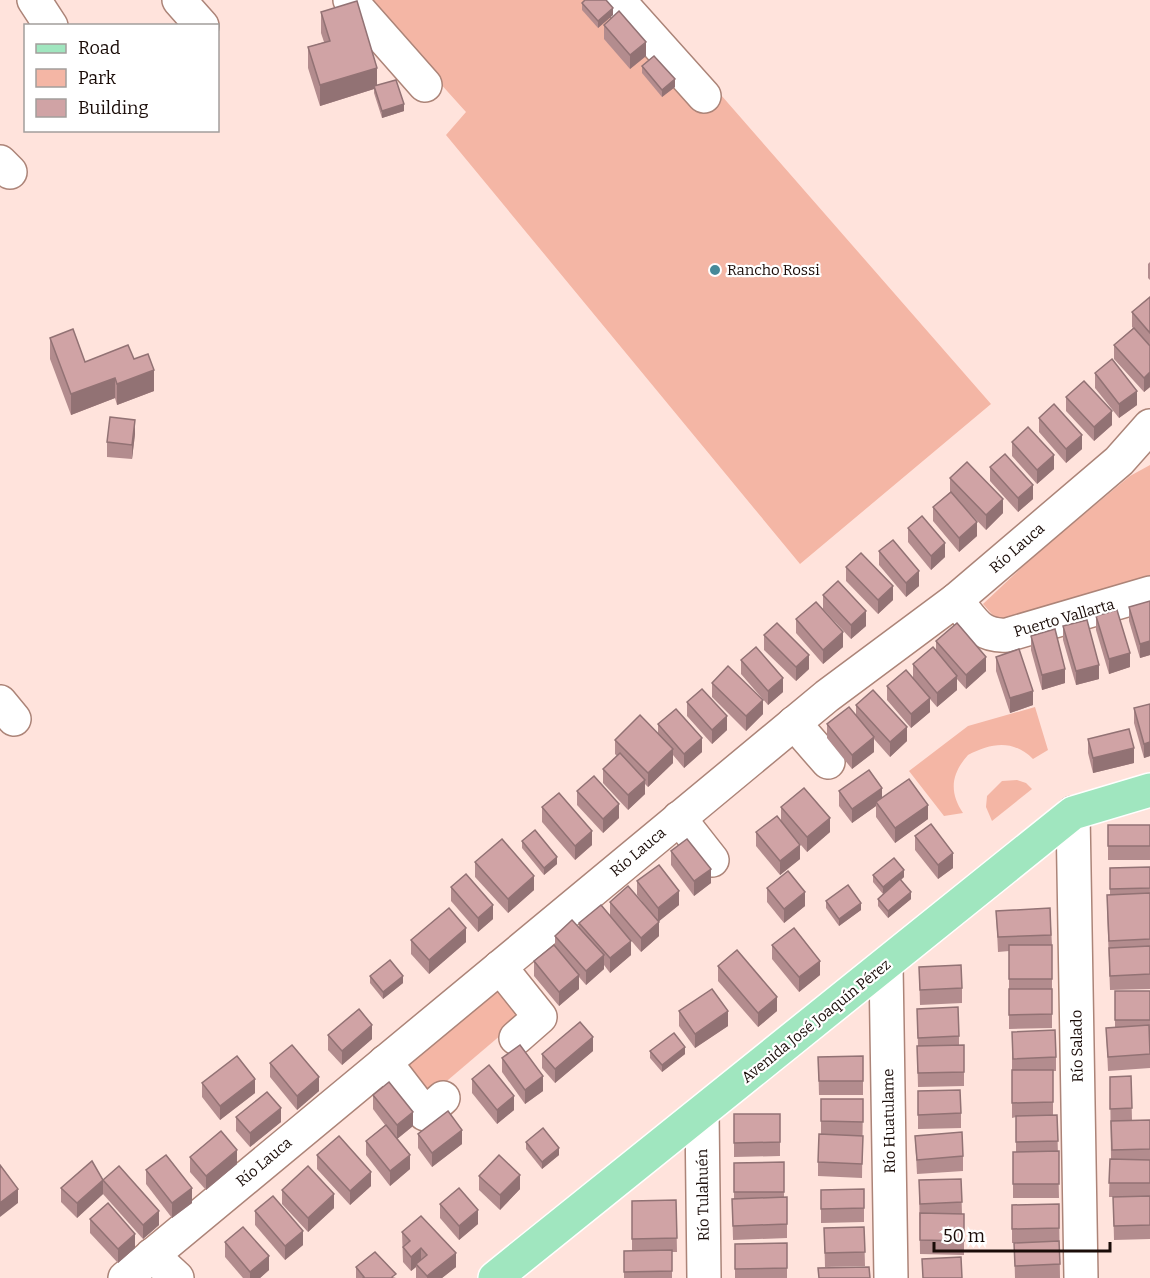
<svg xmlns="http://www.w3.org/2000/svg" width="1150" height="1278" viewBox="0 0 1150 1278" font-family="Bitter,serif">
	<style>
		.green { fill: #f4b6a5 }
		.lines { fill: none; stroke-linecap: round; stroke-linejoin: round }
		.minor-casing { stroke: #ac8478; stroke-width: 36 }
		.major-casing { stroke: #fff; stroke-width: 36 }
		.minor { stroke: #fff; stroke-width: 33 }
		.major { stroke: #a0e6bf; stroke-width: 33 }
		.wall { fill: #b38c8e }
		.shaded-wall { fill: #927274 }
		.building { fill: #d0a3a5; stroke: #927274; stroke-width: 1.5 }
		.poi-dot { fill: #468999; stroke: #fff; stroke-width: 2 }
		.labels { text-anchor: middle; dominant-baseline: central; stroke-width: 4.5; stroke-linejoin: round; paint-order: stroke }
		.poi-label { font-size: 15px; fill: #1a0c08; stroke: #fff; text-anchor: start }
		.street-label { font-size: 15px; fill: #1a0c08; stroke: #fff }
	</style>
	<rect width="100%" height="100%" fill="#ffe3dc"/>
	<g class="green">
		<polygon points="365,0 638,0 991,404 800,564 446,135 466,112"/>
		<polygon points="1150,465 1150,585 1003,627 983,604 1037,553 1130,476"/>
		<path d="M 1035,707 L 1048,750 L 1033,759 C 1013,739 991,743 968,755 C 951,774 949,792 963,813 L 944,816 L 909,771 L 968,726 Z"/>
		<polygon points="1017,780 1026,783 1032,789 992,821 986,807 987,796 1002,781"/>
		<polygon points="495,985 522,1017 428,1097 401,1064"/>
	</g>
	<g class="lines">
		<defs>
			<g id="minor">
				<polyline points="34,0 51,26"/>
				<polyline points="179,0 202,26"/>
				<polyline points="350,0 425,85"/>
				<polyline points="618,0 704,96"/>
				<polyline points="0,162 10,172"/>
				<path d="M 956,600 C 973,620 979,637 1007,635 L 1150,593"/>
				<polyline points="0,702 14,719"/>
				<polyline points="794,723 828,762"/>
				<polyline points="1073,813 1081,1278"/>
				<polyline points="679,818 712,860"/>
				<polyline points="886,965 891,1278"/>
				<polyline points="500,967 540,1017 516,1038"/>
				<polyline points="385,1062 425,1114 443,1098"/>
				<polyline points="702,1112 704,1278"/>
				<polyline points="152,1255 177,1278"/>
				<polyline points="125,1278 827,696 956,600 1119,461 1150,426"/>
			</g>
			<polyline id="major" points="495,1278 1073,813 1150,790"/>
		</defs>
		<use href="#minor" class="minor-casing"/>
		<use href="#major" class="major-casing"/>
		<use href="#minor" class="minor"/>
		<use href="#major" class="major"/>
	</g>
	<g class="wall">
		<polygon points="582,3 613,15 598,28 582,10"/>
		<polygon points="321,12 377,86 404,111 382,118 374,93 374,89 320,106 308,68 308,47 324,42 321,33"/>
		<polygon points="604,25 646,56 630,69 604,39"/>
		<polygon points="642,66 675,87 662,97 642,73"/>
		<polygon points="1150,262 1150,280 1148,278 1148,264"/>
		<polygon points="1150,297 1150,387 1144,392 1114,359 1114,345 1133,328 1132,327 1132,312"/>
		<polygon points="50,338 85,362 154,391 117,405 115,398 71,415 50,359"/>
		<polygon points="1095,373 1137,405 1119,418 1095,388"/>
		<polygon points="1066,397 1112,425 1094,441 1066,411"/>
		<polygon points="1039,418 1082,449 1066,463 1039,432"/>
		<polygon points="135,434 132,459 107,457 107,442"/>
		<polygon points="1012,442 1054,469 1037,484 1012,456"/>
		<polygon points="990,467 1033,499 1018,512 990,481"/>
		<polygon points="950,478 1003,513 986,530 963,506 977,536 959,552 933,521 933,507 950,492"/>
		<polygon points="908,528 945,557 931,570 908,542"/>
		<polygon points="879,551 919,586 906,597 879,565"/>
		<polygon points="846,567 893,600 878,614 846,581"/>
		<polygon points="823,595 866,626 851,639 823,609"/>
		<polygon points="1150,601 1150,655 1140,658 1129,621 1129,607"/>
		<polygon points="1096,616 1130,667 1109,674 1096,630"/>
		<polygon points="796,619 843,647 823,664 796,633"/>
		<polygon points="1063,626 1099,679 1076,685 1063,640"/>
		<polygon points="764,635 809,669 796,681 764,650"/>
		<polygon points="1031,636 1065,683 1042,690 1031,650"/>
		<polygon points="936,641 986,671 966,689 957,679 957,690 937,707 930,699 930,712 911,728 887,700 887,686 913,678 913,664 936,650"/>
		<polygon points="996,657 1033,705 1010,713 996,671"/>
		<polygon points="741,660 783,692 768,705 741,674"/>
		<polygon points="712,683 763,714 746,731 712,697"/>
		<polygon points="687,702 727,730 712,744 687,716"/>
		<polygon points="1150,704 1150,756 1144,758 1134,723 1134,708"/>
		<polygon points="856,705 907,741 890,757 874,739 874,752 852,769 827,738 827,724 856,716"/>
		<polygon points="658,724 702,752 684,768 673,755 673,763 648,787 645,784 645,794 628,810 603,783 603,769 617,756 615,754 615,740 658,734"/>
		<polygon points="1088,739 1134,763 1093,773 1088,753"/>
		<polygon points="577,791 619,818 603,833 577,805"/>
		<polygon points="839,791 882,799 928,819 895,843 876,817 876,806 852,823 839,806"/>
		<polygon points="542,807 592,845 575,860 542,822"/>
		<polygon points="781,807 830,832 807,852 781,822"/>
		<rect x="1108" y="825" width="42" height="35"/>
		<polygon points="756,832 800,859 780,875 756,846"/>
		<polygon points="915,836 953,868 938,879 915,850"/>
		<polygon points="522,841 557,864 544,875 522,848"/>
		<polygon points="671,851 711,883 694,896 671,865"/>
		<polygon points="475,862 534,890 508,913 475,877"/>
		<polygon points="1150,867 1150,989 1110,990 1107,909 1107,895 1110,895 1110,868"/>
		<polygon points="873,875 904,877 901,880 911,899 888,918 878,906 878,899 893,885 883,894 873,882"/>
		<polygon points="637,881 679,905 659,921 659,936 641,952 615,922 631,955 610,973 604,965 604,969 586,985 579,977 579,989 559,1006 534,976 534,961 555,946 555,936 579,929 579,923 610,916 610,902 651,913 637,895"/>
		<polygon points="451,887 493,919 478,932 451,901"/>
		<polygon points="767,888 805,906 784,923 767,902"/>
		<polygon points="826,901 861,910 839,926 826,908"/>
		<polygon points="1050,908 1052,945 1052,1028 1009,1029 1009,951 998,952 996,911"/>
		<polygon points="411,940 466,942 429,974 411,954"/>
		<polygon points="772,945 820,975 799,992 772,959"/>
		<polygon points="718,966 777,1011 758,1027 718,981"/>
		<polygon points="919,967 962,988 962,1003 920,1005"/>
		<polygon points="370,976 403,983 383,999 370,983"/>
		<polygon points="1115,991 1150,991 1150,1068 1108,1071 1106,1028 1115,1028"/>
		<polygon points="917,1009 959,1036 959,1045 964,1045 964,1086 918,1087 917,1046 918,1046"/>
		<polygon points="679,1011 728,1026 695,1048 679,1026"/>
		<polygon points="1012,1032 1056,1057 1056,1071 1053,1071 1053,1115 1057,1115 1059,1198 1013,1198 1013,1152 1016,1152 1016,1117 1012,1118"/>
		<polygon points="328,1035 372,1039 342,1065 328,1050"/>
		<polygon points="593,1051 555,1083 542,1068 542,1054"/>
		<polygon points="650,1051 685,1054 662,1072 650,1058"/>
		<polygon points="863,1056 863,1095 819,1095 818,1057"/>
		<polygon points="502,1058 543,1091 525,1104 502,1072"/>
		<polygon points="270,1063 319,1091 297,1110 270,1077"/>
		<polygon points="1131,1076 1132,1120 1150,1120 1150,1239 1114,1240 1113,1197 1109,1197 1110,1159 1111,1159 1110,1077"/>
		<polygon points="472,1079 514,1110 497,1124 472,1093"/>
		<polygon points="202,1083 255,1093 220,1120 202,1097"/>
		<polygon points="918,1091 961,1113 961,1128 918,1129"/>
		<polygon points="373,1095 413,1126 397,1139 410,1169 390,1186 366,1155 366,1141 385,1125 373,1109"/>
		<polygon points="821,1099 863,1099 862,1178 818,1176 818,1162 821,1134"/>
		<polygon points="734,1114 780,1114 780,1156 734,1157"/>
		<polygon points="236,1117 281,1122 250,1147 236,1131"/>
		<polygon points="418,1134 462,1144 432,1167 418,1148"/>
		<polygon points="915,1136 963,1156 963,1171 917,1174"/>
		<polygon points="526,1142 559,1155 542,1169 526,1149"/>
		<polygon points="317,1155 371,1186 350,1205 317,1169"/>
		<polygon points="190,1157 237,1164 206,1190 190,1172"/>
		<polygon points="784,1162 784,1197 787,1197 787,1238 733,1240 732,1199 734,1199 734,1163"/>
		<polygon points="146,1170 192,1203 172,1218 146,1184"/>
		<polygon points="479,1176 520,1189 500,1210 479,1190"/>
		<polygon points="961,1179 962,1214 964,1214 964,1255 920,1254 919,1180"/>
		<polygon points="103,1180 159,1225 143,1239 103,1194"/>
		<polygon points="61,1188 103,1194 77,1218 61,1202"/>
		<polygon points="864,1189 864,1222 821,1223 821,1190"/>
		<polygon points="282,1190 334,1208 308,1232 282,1204"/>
		<polygon points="676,1200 677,1252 672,1252 672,1278 624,1278 624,1251 632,1251 632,1201"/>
		<polygon points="440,1204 478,1224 459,1240 440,1218"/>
		<polygon points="1059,1204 1060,1278 1015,1278 1014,1243 1012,1243 1012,1205"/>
		<polygon points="255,1211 303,1245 285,1260 255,1225"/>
		<polygon points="90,1219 135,1248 118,1263 90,1233"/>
		<polygon points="864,1227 865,1266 825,1267 824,1228"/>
		<polygon points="402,1232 456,1267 442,1278 416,1278 416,1267 411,1271 403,1262"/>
		<polygon points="225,1242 269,1270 260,1278 243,1278 225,1257"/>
		<polygon points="787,1243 787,1278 735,1278 735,1244"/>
		<polygon points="356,1267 396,1278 356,1278"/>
	</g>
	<g class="shaded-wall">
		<polygon points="613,8 613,15 598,28 598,21"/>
		<polygon points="646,42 646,56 630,69 630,55"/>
		<polygon points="377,68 377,89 374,86 374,89 320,106 320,85"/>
		<polygon points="675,79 675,87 662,97 662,90"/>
		<polygon points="404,104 404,111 382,118 382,111"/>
		<polygon points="154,370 154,391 117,405 117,384"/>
		<polygon points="1150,372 1150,387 1144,392 1144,378"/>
		<polygon points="115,378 115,398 71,415 71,394"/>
		<polygon points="1137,391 1137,405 1119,418 1119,404"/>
		<polygon points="1112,411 1112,425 1094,441 1094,427"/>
		<polygon points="135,420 135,434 132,459 132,445"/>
		<polygon points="1082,435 1082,449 1066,463 1066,449"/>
		<polygon points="1054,455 1054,469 1037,484 1037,470"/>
		<polygon points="1033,485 1033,499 1018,512 1018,498"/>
		<polygon points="1003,499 1003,513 986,530 986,515"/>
		<polygon points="977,522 977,536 959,552 959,538"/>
		<polygon points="945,543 945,557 931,570 931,556"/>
		<polygon points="919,571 919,586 906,597 906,583"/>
		<polygon points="893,586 893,600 878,614 878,600"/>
		<polygon points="866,611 866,626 851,639 851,625"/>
		<polygon points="843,632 843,647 823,664 823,650"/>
		<polygon points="1150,641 1150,655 1140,658 1140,644"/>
		<polygon points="1130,653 1130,667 1109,674 1109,659"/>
		<polygon points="809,655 809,669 796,681 796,667"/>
		<polygon points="986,657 986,671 966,689 966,675"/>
		<polygon points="1099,665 1099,679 1076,685 1076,671"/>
		<polygon points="1065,669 1065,683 1042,690 1042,675"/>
		<polygon points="957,676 957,690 937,707 937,693"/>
		<polygon points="783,678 783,692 768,705 768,691"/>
		<polygon points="1033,691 1033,705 1010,713 1010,698"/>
		<polygon points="930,698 930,712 911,728 911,714"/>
		<polygon points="763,700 763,714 746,731 746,716"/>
		<polygon points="727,716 727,730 712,744 712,730"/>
		<polygon points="907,727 907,741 890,757 890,742"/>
		<polygon points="874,737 874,752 852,769 852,755"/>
		<polygon points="702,738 702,752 684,768 684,754"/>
		<polygon points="1150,742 1150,756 1144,758 1144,744"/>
		<polygon points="1134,748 1134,763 1093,773 1093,758"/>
		<polygon points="673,749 673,763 648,787 648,773"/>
		<polygon points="645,780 645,794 628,810 628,795"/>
		<polygon points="882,788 882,802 876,802 876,806 852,823 852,809"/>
		<polygon points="619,804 619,818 603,833 603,819"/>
		<polygon points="928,805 928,819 895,843 895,828"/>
		<polygon points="830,818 830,832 807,852 807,837"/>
		<polygon points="592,831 592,845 575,860 575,846"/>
		<polygon points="800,845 800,859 780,875 780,861"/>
		<polygon points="953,853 953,868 938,879 938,865"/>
		<polygon points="557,857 557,864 544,875 544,868"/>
		<polygon points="711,869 711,883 694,896 694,881"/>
		<polygon points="904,870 904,877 883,894 883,887"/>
		<polygon points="534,876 534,890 508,913 508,899"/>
		<polygon points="679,891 679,905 658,922 658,908"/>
		<polygon points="805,892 805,906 784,923 784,909"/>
		<polygon points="911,892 911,899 888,918 888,911"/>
		<polygon points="861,903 861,910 839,926 839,919"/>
		<polygon points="493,905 493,919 478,932 478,918"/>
		<polygon points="659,922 659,936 641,952 641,938"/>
		<polygon points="466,928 466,942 429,974 429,960"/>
		<polygon points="631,941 631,955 610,973 610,958"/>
		<polygon points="604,955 604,969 586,985 586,971"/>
		<polygon points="820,961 820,975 799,992 799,977"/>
		<polygon points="579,975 579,989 559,1006 559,992"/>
		<polygon points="403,976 403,983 383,999 383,992"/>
		<polygon points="777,997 777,1011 758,1027 758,1013"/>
		<polygon points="728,1011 728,1026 695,1048 695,1034"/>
		<polygon points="372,1025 372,1039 342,1065 342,1051"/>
		<polygon points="593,1037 593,1051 555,1083 555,1069"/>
		<polygon points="685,1047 685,1054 662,1072 662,1065"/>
		<polygon points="543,1076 543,1091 525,1104 525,1090"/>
		<polygon points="319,1077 319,1091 297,1110 297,1096"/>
		<polygon points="255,1079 255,1093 220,1120 220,1106"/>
		<polygon points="514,1096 514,1110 497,1124 497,1110"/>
		<polygon points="281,1108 281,1122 250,1147 250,1133"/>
		<polygon points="413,1112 413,1126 397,1139 397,1125"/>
		<polygon points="462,1130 462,1144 432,1167 432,1153"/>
		<polygon points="559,1148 559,1155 542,1169 542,1162"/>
		<polygon points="237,1150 237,1164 206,1190 206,1176"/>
		<polygon points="410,1155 410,1169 390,1186 390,1171"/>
		<polygon points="371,1172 371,1186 350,1205 350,1191"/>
		<polygon points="520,1175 520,1189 500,1210 500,1195"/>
		<polygon points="103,1180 103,1194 77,1218 77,1203"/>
		<polygon points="192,1188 192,1203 172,1218 172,1203"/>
		<polygon points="18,1189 18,1203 0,1217 0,1203"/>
		<polygon points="334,1194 334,1208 308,1232 308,1218"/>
		<polygon points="478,1210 478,1224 459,1240 459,1226"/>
		<polygon points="159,1211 159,1225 143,1239 143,1225"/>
		<polygon points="303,1231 303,1245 285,1260 285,1246"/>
		<polygon points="135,1234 135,1248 118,1263 118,1249"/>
		<polygon points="421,1248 421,1263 416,1264 416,1267 411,1271 411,1257"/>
		<polygon points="456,1253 456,1267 442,1278 427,1278 427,1276"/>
		<polygon points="269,1256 269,1270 260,1278 250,1278 250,1272"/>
	</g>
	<g class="building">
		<polygon points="585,0 606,0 613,8 598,21 582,3"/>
		<polygon points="357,1 377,68 320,85 308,47 330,41 321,12"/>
		<polygon points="619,11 646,42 630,55 604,25"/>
		<polygon points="654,56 675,79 662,90 642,66"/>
		<polygon points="396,80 404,104 382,111 374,86"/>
		<polygon points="1150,297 1150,333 1132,312"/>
		<polygon points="1134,328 1150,346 1150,372 1144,378 1114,345"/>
		<polygon points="73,329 85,362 128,345 134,359 148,354 154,370 117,384 115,378 71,394 50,338"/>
		<polygon points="1112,359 1137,391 1119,404 1095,373"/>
		<polygon points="1084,381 1112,411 1094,427 1066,397"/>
		<polygon points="1054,404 1082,435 1066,449 1039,418"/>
		<polygon points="110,417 135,420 132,445 107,442"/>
		<polygon points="1028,427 1054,455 1037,470 1012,442"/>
		<polygon points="1005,454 1033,485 1018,498 990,467"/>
		<polygon points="967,462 1003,499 986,515 950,478"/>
		<polygon points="951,492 977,522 959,538 933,507"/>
		<polygon points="922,516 945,543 931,556 908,528"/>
		<polygon points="893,540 919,571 906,583 879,551"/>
		<polygon points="861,553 893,586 878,600 846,567"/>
		<polygon points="838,581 866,611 851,625 823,595"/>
		<polygon points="1150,601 1150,641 1140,644 1129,607"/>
		<polygon points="816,602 843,632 823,650 796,619"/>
		<polygon points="1117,610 1130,653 1109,659 1096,616"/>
		<polygon points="1087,620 1099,665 1076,671 1063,626"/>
		<polygon points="777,623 809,655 796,667 764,635"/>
		<polygon points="957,623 986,657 966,675 936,641"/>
		<polygon points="1055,629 1065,669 1042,675 1031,636"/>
		<polygon points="756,647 783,678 768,691 741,660"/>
		<polygon points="933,647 957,676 937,693 913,664"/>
		<polygon points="1019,649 1033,691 1010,698 996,657"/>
		<polygon points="728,666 763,700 746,716 712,683"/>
		<polygon points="906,670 930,698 911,714 887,686"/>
		<polygon points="702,689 727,716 712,730 687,702"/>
		<polygon points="873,690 907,727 890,742 856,705"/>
		<polygon points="1150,704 1150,742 1144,744 1134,708"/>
		<polygon points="849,707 874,737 852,755 827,724"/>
		<polygon points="676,709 702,738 684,754 658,724"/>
		<polygon points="640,715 673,749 648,773 615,740"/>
		<polygon points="1129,729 1134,748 1093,758 1088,739"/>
		<polygon points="620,753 645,780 628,795 603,769"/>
		<polygon points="869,770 882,788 852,809 839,791"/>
		<polygon points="594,776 619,804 603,819 577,791"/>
		<polygon points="909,779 928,805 895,828 876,802"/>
		<polygon points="804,788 830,818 807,837 781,807"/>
		<polygon points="559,793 592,831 575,846 542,807"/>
		<polygon points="777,816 800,845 780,861 756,832"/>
		<polygon points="931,824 953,853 938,865 915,836"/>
		<rect x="1108" y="825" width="42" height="21"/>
		<polygon points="535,830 557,857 544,868 522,841"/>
		<polygon points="502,839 534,876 508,899 475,862"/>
		<polygon points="687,839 711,869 694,881 671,851"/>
		<polygon points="894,858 904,870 883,887 873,875"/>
		<polygon points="659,865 679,891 658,908 637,881"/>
		<polygon points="1150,867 1150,888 1110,889 1110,868"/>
		<polygon points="788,871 805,892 784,909 767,888"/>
		<polygon points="466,874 493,905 478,918 451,887"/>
		<polygon points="900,879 911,892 888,911 878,899"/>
		<polygon points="848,885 861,903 839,919 826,901"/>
		<polygon points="628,886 659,922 641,938 610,902"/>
		<polygon points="1150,893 1150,939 1109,941 1107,895"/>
		<polygon points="601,905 631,941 610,958 579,923"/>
		<polygon points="449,908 466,928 429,960 411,940"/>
		<polygon points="1050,908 1051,935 998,937 996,911"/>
		<polygon points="572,920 604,955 586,971 555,936"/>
		<polygon points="794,928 820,961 799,977 772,945"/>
		<polygon points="554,945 579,975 559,992 534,961"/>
		<rect x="1009" y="945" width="43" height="34"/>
		<polygon points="1150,946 1150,974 1110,976 1109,948"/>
		<polygon points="737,950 777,997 758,1013 718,966"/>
		<polygon points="390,960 403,976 383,992 370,976"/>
		<polygon points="961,965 962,988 920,990 919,967"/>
		<polygon points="712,989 728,1011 695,1034 679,1011"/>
		<polygon points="1009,989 1052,989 1052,1014 1009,1015"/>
		<rect x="1115" y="991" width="35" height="29"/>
		<polygon points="958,1007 959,1036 918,1038 917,1009"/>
		<polygon points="359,1009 372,1025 342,1051 328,1035"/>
		<polygon points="580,1022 593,1037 555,1069 542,1054"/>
		<polygon points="1149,1025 1150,1054 1108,1057 1106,1028"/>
		<polygon points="1055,1030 1056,1057 1013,1059 1012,1032"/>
		<polygon points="674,1033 685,1047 662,1065 650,1051"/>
		<polygon points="292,1045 319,1077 297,1096 270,1063"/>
		<polygon points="520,1045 543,1076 525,1090 502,1058"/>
		<polygon points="964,1045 964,1072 918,1073 917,1046"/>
		<polygon points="237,1056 255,1079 220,1106 202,1083"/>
		<polygon points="863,1056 863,1081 819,1081 818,1057"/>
		<polygon points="489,1065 514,1096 497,1110 472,1079"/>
		<polygon points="1012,1070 1053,1070 1053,1102 1012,1103"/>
		<polygon points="1131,1076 1132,1108 1110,1109 1110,1077"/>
		<polygon points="389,1082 413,1112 397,1125 373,1095"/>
		<polygon points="960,1090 961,1113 918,1115 918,1091"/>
		<polygon points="267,1092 281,1108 250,1133 236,1117"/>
		<polygon points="821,1099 863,1099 863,1122 821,1121"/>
		<polygon points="448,1111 462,1130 432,1153 418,1134"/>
		<polygon points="734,1114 780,1114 780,1142 734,1143"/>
		<polygon points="1057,1115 1058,1141 1016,1142 1016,1116"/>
		<polygon points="1150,1120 1150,1149 1112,1150 1111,1121"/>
		<polygon points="386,1125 410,1155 390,1171 366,1141"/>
		<polygon points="543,1128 559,1148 542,1162 526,1142"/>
		<polygon points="221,1131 237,1150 206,1176 190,1157"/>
		<polygon points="962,1132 963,1156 917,1160 915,1136"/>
		<polygon points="819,1134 863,1136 862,1164 818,1162"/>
		<polygon points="339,1136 371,1172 350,1191 317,1155"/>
		<polygon points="1059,1151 1059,1184 1013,1184 1013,1152"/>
		<polygon points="166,1155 192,1188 172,1203 146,1170"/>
		<polygon points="499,1155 520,1175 500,1195 479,1176"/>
		<polygon points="1110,1159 1150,1160 1150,1183 1109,1183"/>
		<polygon points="92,1161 103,1180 77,1203 61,1188"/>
		<polygon points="784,1162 784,1192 734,1192 734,1163"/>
		<polygon points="0,1165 18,1189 0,1203"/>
		<polygon points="119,1166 159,1211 143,1225 103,1180"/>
		<polygon points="308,1166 334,1194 308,1218 282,1190"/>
		<polygon points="961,1179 962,1202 920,1204 919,1180"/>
		<polygon points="459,1188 478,1210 459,1226 440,1204"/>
		<polygon points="864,1189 864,1208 821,1209 821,1190"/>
		<polygon points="273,1196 303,1231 285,1246 255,1211"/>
		<polygon points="1150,1196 1150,1225 1114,1226 1113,1197"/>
		<polygon points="787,1197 787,1224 733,1226 732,1199"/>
		<polygon points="676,1200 677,1238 632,1239 632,1201"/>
		<polygon points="108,1203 135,1234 118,1249 90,1219"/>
		<polygon points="1059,1204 1059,1228 1012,1229 1012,1205"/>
		<polygon points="920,1213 964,1214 964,1241 920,1240"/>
		<polygon points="421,1216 456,1253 427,1276 416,1264 427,1255 421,1248 411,1257 403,1247 410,1241 402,1232"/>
		<polygon points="243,1227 269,1256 250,1272 225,1242"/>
		<polygon points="864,1227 865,1252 825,1253 824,1228"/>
		<polygon points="1059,1241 1060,1264 1015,1266 1014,1243"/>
		<polygon points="787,1243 787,1268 735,1269 735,1244"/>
		<polygon points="672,1250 672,1271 624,1272 624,1251"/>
		<polygon points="375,1252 396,1274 392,1277 392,1278 363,1278 364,1277 356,1267"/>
		<polygon points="961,1257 962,1278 923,1278 922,1259"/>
		<polygon points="869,1267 870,1278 819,1278 818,1268"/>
	</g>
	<circle class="poi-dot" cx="715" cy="270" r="6"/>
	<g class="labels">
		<g class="poi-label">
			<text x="727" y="270">Rancho Rossi</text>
		</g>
		<g class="street-label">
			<text transform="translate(1017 548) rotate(-41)">Río Lauca</text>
			<text transform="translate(1064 618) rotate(-16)">Puerto Vallarta</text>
			<text transform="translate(638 852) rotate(-40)">Río Lauca</text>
			<text transform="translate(816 1021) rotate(-39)">Avenida José Joaquín Pérez</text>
			<text transform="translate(1077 1046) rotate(-91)">Río Salado</text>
			<text transform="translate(889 1121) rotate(-91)">Río Huatulame</text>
			<text transform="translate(264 1162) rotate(-40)">Río Lauca</text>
			<text transform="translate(703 1195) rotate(-91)">Río Tulahuén</text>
		</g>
	</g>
	<rect x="24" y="24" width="195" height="108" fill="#ffffff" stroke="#a39e9c" stroke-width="1.5"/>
	<rect x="36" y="44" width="30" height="9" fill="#a0e6bf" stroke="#a39e9c" stroke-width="1.5"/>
	<text x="78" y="54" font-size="18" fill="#1a0c08">Road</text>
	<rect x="36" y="69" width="30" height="18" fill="#f4b6a5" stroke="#a39e9c" stroke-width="1.5"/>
	<text x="78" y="84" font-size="18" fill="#1a0c08">Park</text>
	<rect x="36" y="99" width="30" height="18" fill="#d0a3a5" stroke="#a39e9c" stroke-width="1.5"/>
	<text x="78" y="114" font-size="18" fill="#1a0c08">Building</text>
	<path d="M934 1242v9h176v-9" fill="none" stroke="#1a0c08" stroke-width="3"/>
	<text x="943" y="1242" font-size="18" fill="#1a0c08" stroke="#ffffff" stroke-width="4.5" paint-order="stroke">50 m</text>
</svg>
